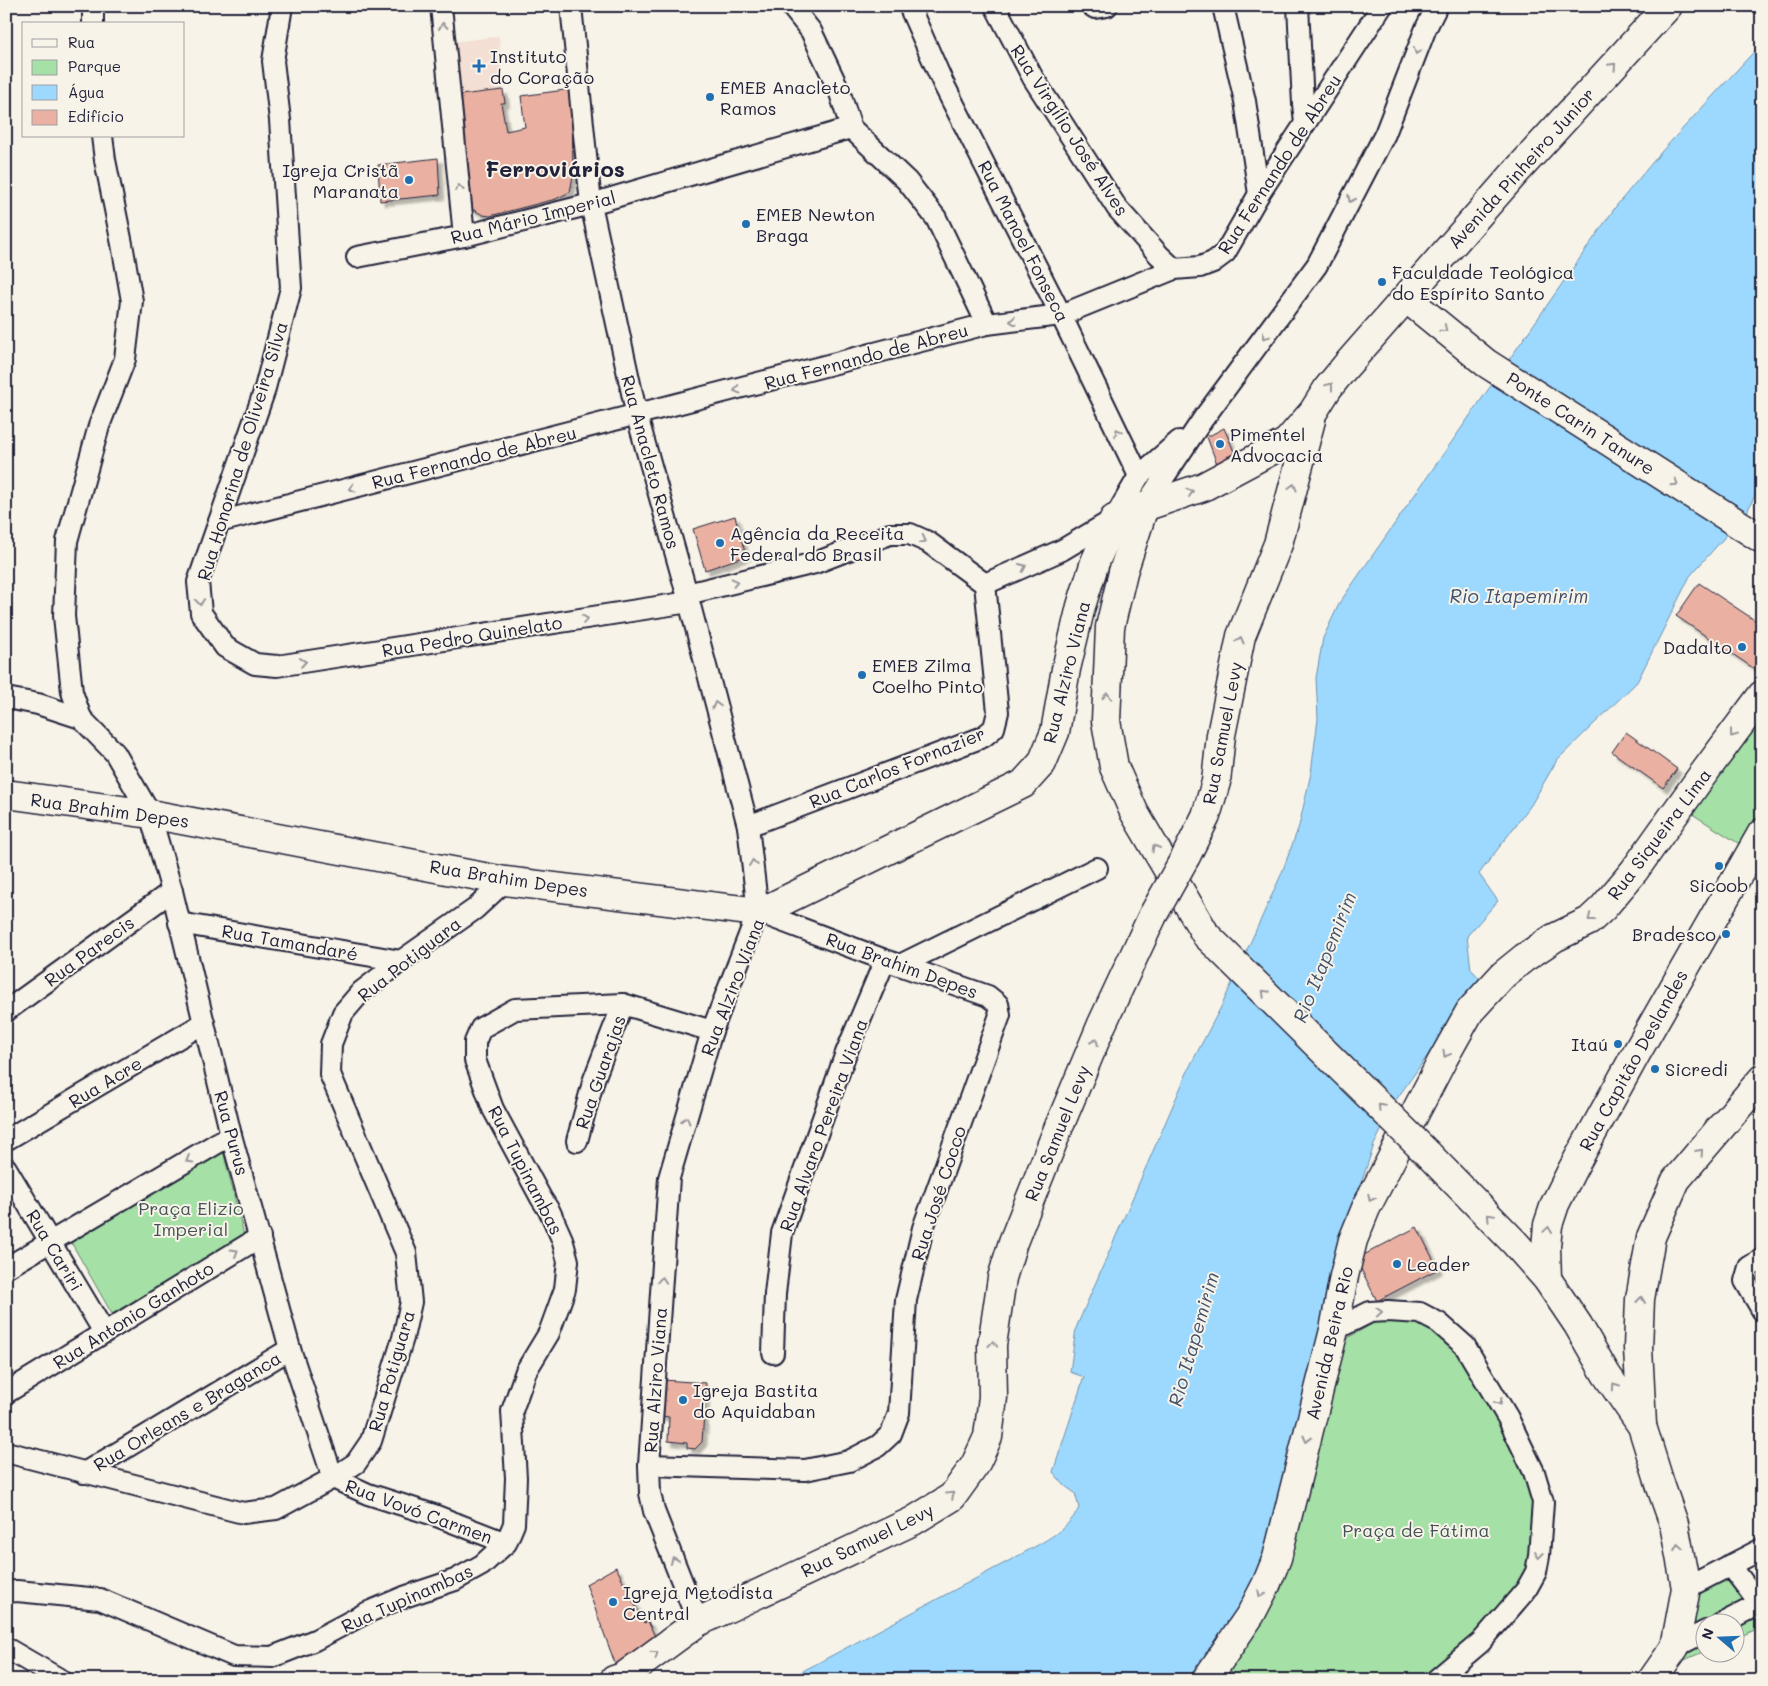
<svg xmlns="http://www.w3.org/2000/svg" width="1768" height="1686" viewBox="0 0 1768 1686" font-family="Mali,sans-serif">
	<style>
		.built { fill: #f3dfd3 }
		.green { fill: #a5e0a6; stroke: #648170 }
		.water { fill: #9dd9fe; stroke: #6c90b0 }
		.building { fill: #eab1a2; stroke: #22223b; filter: url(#shadow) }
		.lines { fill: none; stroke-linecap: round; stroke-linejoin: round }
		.street-casing { stroke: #22223b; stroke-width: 24 }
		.secondary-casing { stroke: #22223b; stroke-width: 31 }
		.street { stroke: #f7f3e8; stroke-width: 20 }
		.secondary { stroke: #f7f3e8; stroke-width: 28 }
		.secondary-bridge-casing { stroke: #22223b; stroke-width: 31; stroke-linecap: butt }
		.secondary-bridge { stroke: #f7f3e8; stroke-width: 28 }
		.oneway { stroke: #97959a }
		.poi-dot { fill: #1f6fb2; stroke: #f7f3e8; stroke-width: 2 }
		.labels { text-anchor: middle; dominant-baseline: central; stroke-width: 4; stroke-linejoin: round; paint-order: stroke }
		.poi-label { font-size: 18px; fill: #22223b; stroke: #f7f3e8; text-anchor: start }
		.street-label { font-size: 18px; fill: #22223b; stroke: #f7f3e8 }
		.park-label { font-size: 18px; fill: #435256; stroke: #f7f3e8 }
		.water-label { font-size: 19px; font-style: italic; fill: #41506c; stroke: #f7f3e8 }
		.district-label { font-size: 22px; font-weight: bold; fill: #22223b; stroke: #f7f3e8 }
	</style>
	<defs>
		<filter id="shadow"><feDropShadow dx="4.5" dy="4.5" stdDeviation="1" flood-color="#0004"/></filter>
	</defs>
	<rect width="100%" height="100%" fill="#f7f3e8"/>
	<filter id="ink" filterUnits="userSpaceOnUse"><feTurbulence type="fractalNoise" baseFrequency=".02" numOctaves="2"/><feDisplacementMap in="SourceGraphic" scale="10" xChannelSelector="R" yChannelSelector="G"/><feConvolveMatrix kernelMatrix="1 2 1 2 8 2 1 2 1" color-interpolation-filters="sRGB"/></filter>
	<g filter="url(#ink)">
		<polygon class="built" points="499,36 503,90 460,95 454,42"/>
		<g class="green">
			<polygon points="1762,716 1762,809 1741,845 1689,812"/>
			<polygon points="223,1151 244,1235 112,1314 71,1242"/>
			<polygon points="1381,1319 1406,1320 1423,1324 1438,1332 1458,1352 1516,1451 1534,1508 1532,1574 1460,1653 1415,1680 1218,1680 1281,1589 1298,1531 1303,1479 1337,1359 1349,1337"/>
			<polygon points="1728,1574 1762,1614 1762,1627 1736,1638 1736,1624 1706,1624 1705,1651 1680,1662 1695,1590"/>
		</g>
		<path class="water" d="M 1762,43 L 1762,480 L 1747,512 L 1690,576 L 1637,682 L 1557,760 L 1531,805 L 1479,874 L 1498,901 L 1467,936 L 1471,969 L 1481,980 L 1396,1100 L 1374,1145 L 1358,1192 L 1305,1419 L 1273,1533 L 1246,1603 L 1193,1680 L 786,1680 L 1016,1557 C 1039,1544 1067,1532 1079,1508 L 1075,1493 L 1065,1486 L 1053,1472 L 1084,1377 L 1070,1372 L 1076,1328 L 1190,1066 L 1222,1005 L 1281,875 L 1299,826 L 1311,773 L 1318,719 L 1316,678 L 1323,638 L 1340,602 L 1617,205 L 1662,151 Z"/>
		<g class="building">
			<polygon points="572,89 573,176 570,192 556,199 490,216 483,215 468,207 460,95 503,90 505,103 501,103 506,131 525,127 521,96"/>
			<polygon points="438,158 440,195 380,201 378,165"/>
			<polygon points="1224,428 1235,454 1217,464 1207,437"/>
			<polygon points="735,516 746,556 705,570 693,529"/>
			<polygon points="1699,583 1762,625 1762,668 1759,672 1676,616"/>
			<polygon points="1626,732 1677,769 1663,788 1612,752"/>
			<polygon points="1417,1227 1438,1269 1377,1301 1356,1259"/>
			<polygon points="663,1380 706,1383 702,1442 695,1449 687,1448 687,1443 668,1441 669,1417 660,1416"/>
			<polygon points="616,1567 644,1623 648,1621 656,1639 616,1666 586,1584"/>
		</g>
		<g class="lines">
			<defs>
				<g id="street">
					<polyline points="93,6 93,24"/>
					<polyline points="282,6 273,61 280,120 291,288 264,392 198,582 201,613 225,647 255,664 277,666 689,602"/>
					<polyline points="441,6 464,236"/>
					<polyline points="571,6 591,204 637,416 687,594 748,826 758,912 712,1031 669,1178 649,1465 650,1493 654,1511 698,1622"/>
					<polyline points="791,6 811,31 839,90 851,128 907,181 936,218 987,324"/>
					<polyline points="909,6 943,83 1061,315 1139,476"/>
					<polyline points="995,6 1033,78 1117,208 1159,255 1174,269"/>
					<polyline points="1092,6 1095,8 1107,6"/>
					<polyline points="1223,6 1245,101 1259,194"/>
					<polyline points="1298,6 1303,104 1305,123"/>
					<polyline points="357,257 464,236 591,204 851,128"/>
					<polyline points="1144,507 1203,419 1317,265 1385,134 1426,28 1437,6"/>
					<polyline points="219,522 987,324 1061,315 1174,269 1200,267 1213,262 1225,253 1259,194 1382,6"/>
					<polyline points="985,584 1062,550 1114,519 1139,476 1179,441"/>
					<polyline points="687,594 815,563 890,534 910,534 928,542 985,584"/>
					<polyline points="6,698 38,704 81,718 115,753 150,814 172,891 231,1135 290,1349 333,1478 368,1494 434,1515 506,1543"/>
					<polyline points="81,718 72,692 64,616 67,541 99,426 125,359 132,301 122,244 105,160 102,136"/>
					<polyline points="748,826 983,737 994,728 998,712 985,584"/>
					<polyline points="179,923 401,961"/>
					<polyline points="900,965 1097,868"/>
					<polyline points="6,1011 172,891"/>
					<polyline points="6,1140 204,1023"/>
					<polyline points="577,1141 594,1079 623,1004"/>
					<polyline points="6,1168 104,1332"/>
					<polyline points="1762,1259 1749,1267 1745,1281 1762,1310"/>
					<polyline points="6,1268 231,1135"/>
					<polyline points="1334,1330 1370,1312 1388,1311 1420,1313 1439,1323 1465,1346 1508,1418 1534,1472 1543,1502 1539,1556 1536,1572 1526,1590 1481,1642 1436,1680"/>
					<polyline points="773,1353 775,1294 782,1233 846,1053 885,960"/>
					<polyline points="6,1393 260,1237"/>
					<polyline points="6,1452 243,1513 276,1509 333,1478 356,1463 371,1441 403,1338 411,1302 406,1253 330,1074 331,1044 343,1013 361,992 401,961 475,909 505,881"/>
					<polyline points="649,1465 805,1470 849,1461 878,1446 891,1434 899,1413 906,1300 923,1228 1000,1015 998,1004 988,996 885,960 758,912"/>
					<polyline points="84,1473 290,1349"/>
					<polyline points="1730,1565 1762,1607"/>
					<polyline points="1686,1588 1762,1549"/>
					<polyline points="6,1592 17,1591 100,1599 234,1656 272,1657 315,1640 366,1613 404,1597 455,1580 482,1565 506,1543 514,1524 516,1478 512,1411 526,1371 549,1333 565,1289 568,1261 562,1239 550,1212 541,1198 493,1109 475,1060 475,1042 481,1028 515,1009 623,1004 712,1031"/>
					<polyline points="1721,1624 1760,1604"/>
					<polyline points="6,1648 61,1680"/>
					<polyline points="1673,1656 1675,1647 1706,1631"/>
				</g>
				<g id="secondary">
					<polyline points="1406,298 1486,363 1762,539"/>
					<polyline points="1144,507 1123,572 1110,627 1106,721 1114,767 1134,812 1206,935"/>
					<polyline points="6,794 150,814 505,881 758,912 771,907 1023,784 1042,763 1055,732 1066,669 1081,606 1095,562 1114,519 1144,507 1203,487 1287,442 1313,412 1328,388 1345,367 1515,173 1668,6"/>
					<polyline points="1186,856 1206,816 1216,782 1221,735 1241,636 1278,544 1311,420"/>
					<polyline points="1428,1154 1514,1242 1547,1279 1578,1325 1606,1374 1642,1426 1661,1487 1674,1524 1686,1588 1675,1647 1652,1680"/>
					<polyline points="1547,1279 1546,1247 1548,1225 1555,1204 1572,1170 1637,1052 1762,833"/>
					<polyline points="1642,1425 1638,1348 1640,1299 1651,1237 1676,1180 1762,1079"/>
					<polyline points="614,1680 623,1677 698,1622 913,1521 952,1497 975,1465 988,1437 993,1397 992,1345 1002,1278 1013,1242 1058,1129 1102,1024 1153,915"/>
					<polyline points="1206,1680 1251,1614 1266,1585 1277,1558 1334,1330 1344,1276 1353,1240 1366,1208 1442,1061 1470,1011 1503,975 1524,958 1554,938 1589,921 1603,908 1634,871 1701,777 1762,695"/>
				</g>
			</defs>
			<use href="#street" class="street-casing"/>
			<use href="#secondary" class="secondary-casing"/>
			<use href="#street" class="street"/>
			<use href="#secondary" class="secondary"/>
			<defs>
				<g id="secondary-bridge">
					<polyline points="1153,915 1186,856"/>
					<polyline points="1206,935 1428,1154"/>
				</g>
			</defs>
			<use href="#secondary-bridge" class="secondary-bridge-casing"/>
			<use href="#secondary-bridge" class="secondary-bridge"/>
		</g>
		<defs><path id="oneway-chevron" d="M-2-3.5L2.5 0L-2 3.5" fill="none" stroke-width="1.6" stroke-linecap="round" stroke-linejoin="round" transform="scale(1.25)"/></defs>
		<g class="oneway">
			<use href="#oneway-chevron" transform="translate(443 26) rotate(-96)"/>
			<use href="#oneway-chevron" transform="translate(1417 51) rotate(111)"/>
			<use href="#oneway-chevron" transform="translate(1613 66) rotate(-47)"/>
			<use href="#oneway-chevron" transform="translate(459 188) rotate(-96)"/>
			<use href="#oneway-chevron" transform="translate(1351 199) rotate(117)"/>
			<use href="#oneway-chevron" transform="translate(1013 321) rotate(173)"/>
			<use href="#oneway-chevron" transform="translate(1444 329) rotate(39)"/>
			<use href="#oneway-chevron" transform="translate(1265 336) rotate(127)"/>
			<use href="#oneway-chevron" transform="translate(1330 386) rotate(-53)"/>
			<use href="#oneway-chevron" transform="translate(737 390) rotate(165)"/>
			<use href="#oneway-chevron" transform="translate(1118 432) rotate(-116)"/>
			<use href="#oneway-chevron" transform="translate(1675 483) rotate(33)"/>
			<use href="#oneway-chevron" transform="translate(1293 487) rotate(-75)"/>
			<use href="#oneway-chevron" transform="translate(352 488) rotate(166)"/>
			<use href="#oneway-chevron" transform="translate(1190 492) rotate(-19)"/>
			<use href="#oneway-chevron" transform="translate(923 540) rotate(27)"/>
			<use href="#oneway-chevron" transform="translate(1023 567) rotate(-24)"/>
			<use href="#oneway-chevron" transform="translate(735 582) rotate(-13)"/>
			<use href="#oneway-chevron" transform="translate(200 602) rotate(84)"/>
			<use href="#oneway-chevron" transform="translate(585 619) rotate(-9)"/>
			<use href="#oneway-chevron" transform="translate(1240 640) rotate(-76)"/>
			<use href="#oneway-chevron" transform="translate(303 662) rotate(-9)"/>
			<use href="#oneway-chevron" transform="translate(1107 696) rotate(-87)"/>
			<use href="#oneway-chevron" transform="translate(716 705) rotate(-105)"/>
			<use href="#oneway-chevron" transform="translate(1733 734) rotate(127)"/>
			<use href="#oneway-chevron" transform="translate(1155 848) rotate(-120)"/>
			<use href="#oneway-chevron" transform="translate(753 863) rotate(-97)"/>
			<use href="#oneway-chevron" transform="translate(1591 918) rotate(142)"/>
			<use href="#oneway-chevron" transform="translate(1265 993) rotate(-135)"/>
			<use href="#oneway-chevron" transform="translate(1095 1042) rotate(-67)"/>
			<use href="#oneway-chevron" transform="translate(1446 1054) rotate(119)"/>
			<use href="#oneway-chevron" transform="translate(1381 1107) rotate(-135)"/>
			<use href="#oneway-chevron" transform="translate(686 1120) rotate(-73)"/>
			<use href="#oneway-chevron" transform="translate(1700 1152) rotate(-48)"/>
			<use href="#oneway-chevron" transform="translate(189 1160) rotate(149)"/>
			<use href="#oneway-chevron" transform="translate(1371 1198) rotate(117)"/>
			<use href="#oneway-chevron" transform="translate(1490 1217) rotate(-134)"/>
			<use href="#oneway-chevron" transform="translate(1548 1230) rotate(-82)"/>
			<use href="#oneway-chevron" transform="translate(235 1252) rotate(-31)"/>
			<use href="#oneway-chevron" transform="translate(662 1280) rotate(-86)"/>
			<use href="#oneway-chevron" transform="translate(1641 1300) rotate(-84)"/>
			<use href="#oneway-chevron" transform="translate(1379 1312) rotate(-4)"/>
			<use href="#oneway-chevron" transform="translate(993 1344) rotate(-86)"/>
			<use href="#oneway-chevron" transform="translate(1615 1386) rotate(-125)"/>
			<use href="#oneway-chevron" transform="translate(1499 1402) rotate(59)"/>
			<use href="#oneway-chevron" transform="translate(1307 1439) rotate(104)"/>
			<use href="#oneway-chevron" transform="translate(951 1495) rotate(-44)"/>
			<use href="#oneway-chevron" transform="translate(1678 1547) rotate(-100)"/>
			<use href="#oneway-chevron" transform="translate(1539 1555) rotate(97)"/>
			<use href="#oneway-chevron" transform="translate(674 1560) rotate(-112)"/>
			<use href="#oneway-chevron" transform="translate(1261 1594) rotate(117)"/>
			<use href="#oneway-chevron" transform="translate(655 1654) rotate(-35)"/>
		</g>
	</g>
	<g class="poi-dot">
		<path d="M476.5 58.5h5v5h5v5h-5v5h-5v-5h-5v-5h5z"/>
		<circle cx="710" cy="97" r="5"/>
		<circle cx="409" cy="180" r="5"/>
		<circle cx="746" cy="224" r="5"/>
		<circle cx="1382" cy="282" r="5"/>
		<circle cx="1220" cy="444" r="5"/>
		<circle cx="720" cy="543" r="5"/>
		<circle cx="1742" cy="647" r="5"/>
		<circle cx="862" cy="675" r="5"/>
		<circle cx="1719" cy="866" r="5"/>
		<circle cx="1726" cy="934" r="5"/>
		<circle cx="1618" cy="1044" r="5"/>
		<circle cx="1655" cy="1069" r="5"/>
		<circle cx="1397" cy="1264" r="5"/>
		<circle cx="683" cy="1400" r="5"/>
		<circle cx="613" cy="1602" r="5"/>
	</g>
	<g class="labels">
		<g class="poi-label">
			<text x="490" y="56">Instituto<tspan x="490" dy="21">do Coração</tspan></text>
			<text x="720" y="87">EMEB Anacleto<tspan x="720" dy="21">Ramos</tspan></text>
			<text x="399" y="170" text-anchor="end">Igreja Cristã<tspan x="399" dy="21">Maranata</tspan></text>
			<text x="756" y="214">EMEB Newton<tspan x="756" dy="21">Braga</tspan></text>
			<text x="1392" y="272">Faculdade Teológica<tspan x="1392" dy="21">do Espírito Santo</tspan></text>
			<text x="1230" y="434">Pimentel<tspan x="1230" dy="21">Advocacia</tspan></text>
			<text x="730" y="533">Agência da Receita<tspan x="730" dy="21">Federal do Brasil</tspan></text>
			<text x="1732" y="647" text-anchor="end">Dadalto</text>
			<text x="872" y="665">EMEB Zilma<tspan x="872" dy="21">Coelho Pinto</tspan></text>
			<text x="1719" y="885" text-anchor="middle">Sicoob</text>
			<text x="1716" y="934" text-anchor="end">Bradesco</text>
			<text x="1608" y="1044" text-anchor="end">Itaú</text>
			<text x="1665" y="1069">Sicredi</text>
			<text x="1407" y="1264">Leader</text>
			<text x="693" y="1390">Igreja Bastita<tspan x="693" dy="21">do Aquidaban</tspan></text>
			<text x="623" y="1592">Igreja Metodista<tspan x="623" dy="21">Central</tspan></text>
		</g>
		<g class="street-label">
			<text transform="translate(1070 130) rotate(57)">Rua Virgílio José Alves</text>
			<text transform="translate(1279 164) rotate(-57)">Rua Fernando de Abreu</text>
			<text transform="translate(1521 168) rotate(-48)">Avenida Pinheiro Junior</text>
			<text transform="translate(533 217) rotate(-14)">Rua Mário Imperial</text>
			<text transform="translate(1024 241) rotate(63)">Rua Manoel Fonseca</text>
			<text transform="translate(866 356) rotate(-15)">Rua Fernando de Abreu</text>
			<text transform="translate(1581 423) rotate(33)">Ponte Carin Tanure</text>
			<text transform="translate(242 451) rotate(-73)">Rua Honorina de Oliveira Silva</text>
			<text transform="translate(474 457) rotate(-14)">Rua Fernando de Abreu</text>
			<text transform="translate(651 462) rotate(75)">Rua Anacleto Ramos</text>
			<text transform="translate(472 636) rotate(-9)">Rua Pedro Quinelato</text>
			<text transform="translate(1066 672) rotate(-76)">Rua Alziro Viana</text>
			<text transform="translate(1222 733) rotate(-79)">Rua Samuel Levy</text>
			<text transform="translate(897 767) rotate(-22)">Rua Carlos Fornazier</text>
			<text transform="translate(110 810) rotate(8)">Rua Brahim Depes</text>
			<text transform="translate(1659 834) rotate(-53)">Rua Siqueira Lima</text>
			<text transform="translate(509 878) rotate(9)">Rua Brahim Depes</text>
			<text transform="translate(290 942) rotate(10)">Rua Tamandaré</text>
			<text transform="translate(89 951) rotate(-36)">Rua Parecis</text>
			<text transform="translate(409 959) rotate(-38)">Rua Potiguara</text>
			<text transform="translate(902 965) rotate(20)">Rua Brahim Depes</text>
			<text transform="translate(732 987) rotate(-69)">Rua Alziro Viana</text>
			<text transform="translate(1633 1060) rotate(-61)">Rua Capitão Deslandes</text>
			<text transform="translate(600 1072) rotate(-71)">Rua Guarajas</text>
			<text transform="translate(105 1082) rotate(-31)">Rua Acre</text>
			<text transform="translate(823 1125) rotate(-70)">Rua Alvaro Pereira Viana</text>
			<text transform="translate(232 1133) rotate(75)">Rua Purus</text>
			<text transform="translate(1057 1133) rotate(-68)">Rua Samuel Levy</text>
			<text transform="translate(526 1170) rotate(63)">Rua Tupinambas</text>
			<text transform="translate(938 1193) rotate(-72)">Rua José Cocco</text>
			<text transform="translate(55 1250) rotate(59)">Rua Cariri</text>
			<text transform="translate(133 1315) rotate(-32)">Rua Antonio Ganhoto</text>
			<text transform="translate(1329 1343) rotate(-77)">Avenida Beira Rio</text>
			<text transform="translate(391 1371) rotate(-74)">Rua Potiguara</text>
			<text transform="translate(655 1380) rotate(-86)">Rua Alziro Viana</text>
			<text transform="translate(187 1411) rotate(-31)">Rua Orleans e Braganca</text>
			<text transform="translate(419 1511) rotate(20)">Rua Vovó Carmen</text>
			<text transform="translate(867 1540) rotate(-26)">Rua Samuel Levy</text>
			<text transform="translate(407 1598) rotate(-24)">Rua Tupinambas</text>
		</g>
		<g class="park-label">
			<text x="191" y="1208">Praça Elizio<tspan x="191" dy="21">Imperial</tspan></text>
			<text x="1416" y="1530">Praça de Fátima</text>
		</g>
		<g class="water-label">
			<text x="1519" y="595">Rio Itapemirim</text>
			<text transform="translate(1324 957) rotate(-68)">Rio Itapemirim</text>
			<text transform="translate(1193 1339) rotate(-74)">Rio Itapemirim</text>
		</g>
		<g class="district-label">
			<text x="555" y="168">Ferroviários</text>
		</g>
	</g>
	<rect width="1768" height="1686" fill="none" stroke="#f7f3e8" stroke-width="25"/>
	<rect x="12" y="12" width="1743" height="1661" fill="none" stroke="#22223b" stroke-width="2" filter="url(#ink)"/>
	<rect x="22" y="22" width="162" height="115" fill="#f7f3e8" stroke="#a29fa3"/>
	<rect x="32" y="39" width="25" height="8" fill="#f7f3e8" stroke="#a29fa3"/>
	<text x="68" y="48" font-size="15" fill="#22223b">Rua</text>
	<rect x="32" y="60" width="25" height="15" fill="#a5e0a6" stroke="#a29fa3"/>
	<text x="68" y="72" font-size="15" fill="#22223b">Parque</text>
	<rect x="32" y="85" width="25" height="15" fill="#9dd9fe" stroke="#a29fa3"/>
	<text x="68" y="98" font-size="15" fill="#22223b">Água</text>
	<rect x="32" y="110" width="25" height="15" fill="#eab1a2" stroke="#a29fa3"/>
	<text x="68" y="122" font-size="15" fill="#22223b">Edifício</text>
	<g transform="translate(1720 1638) rotate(289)"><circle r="24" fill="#f7f3e8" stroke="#a29fa3"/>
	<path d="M0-4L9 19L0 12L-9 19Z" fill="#1f6fb2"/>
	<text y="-8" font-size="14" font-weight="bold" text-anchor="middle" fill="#22223b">N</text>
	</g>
</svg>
